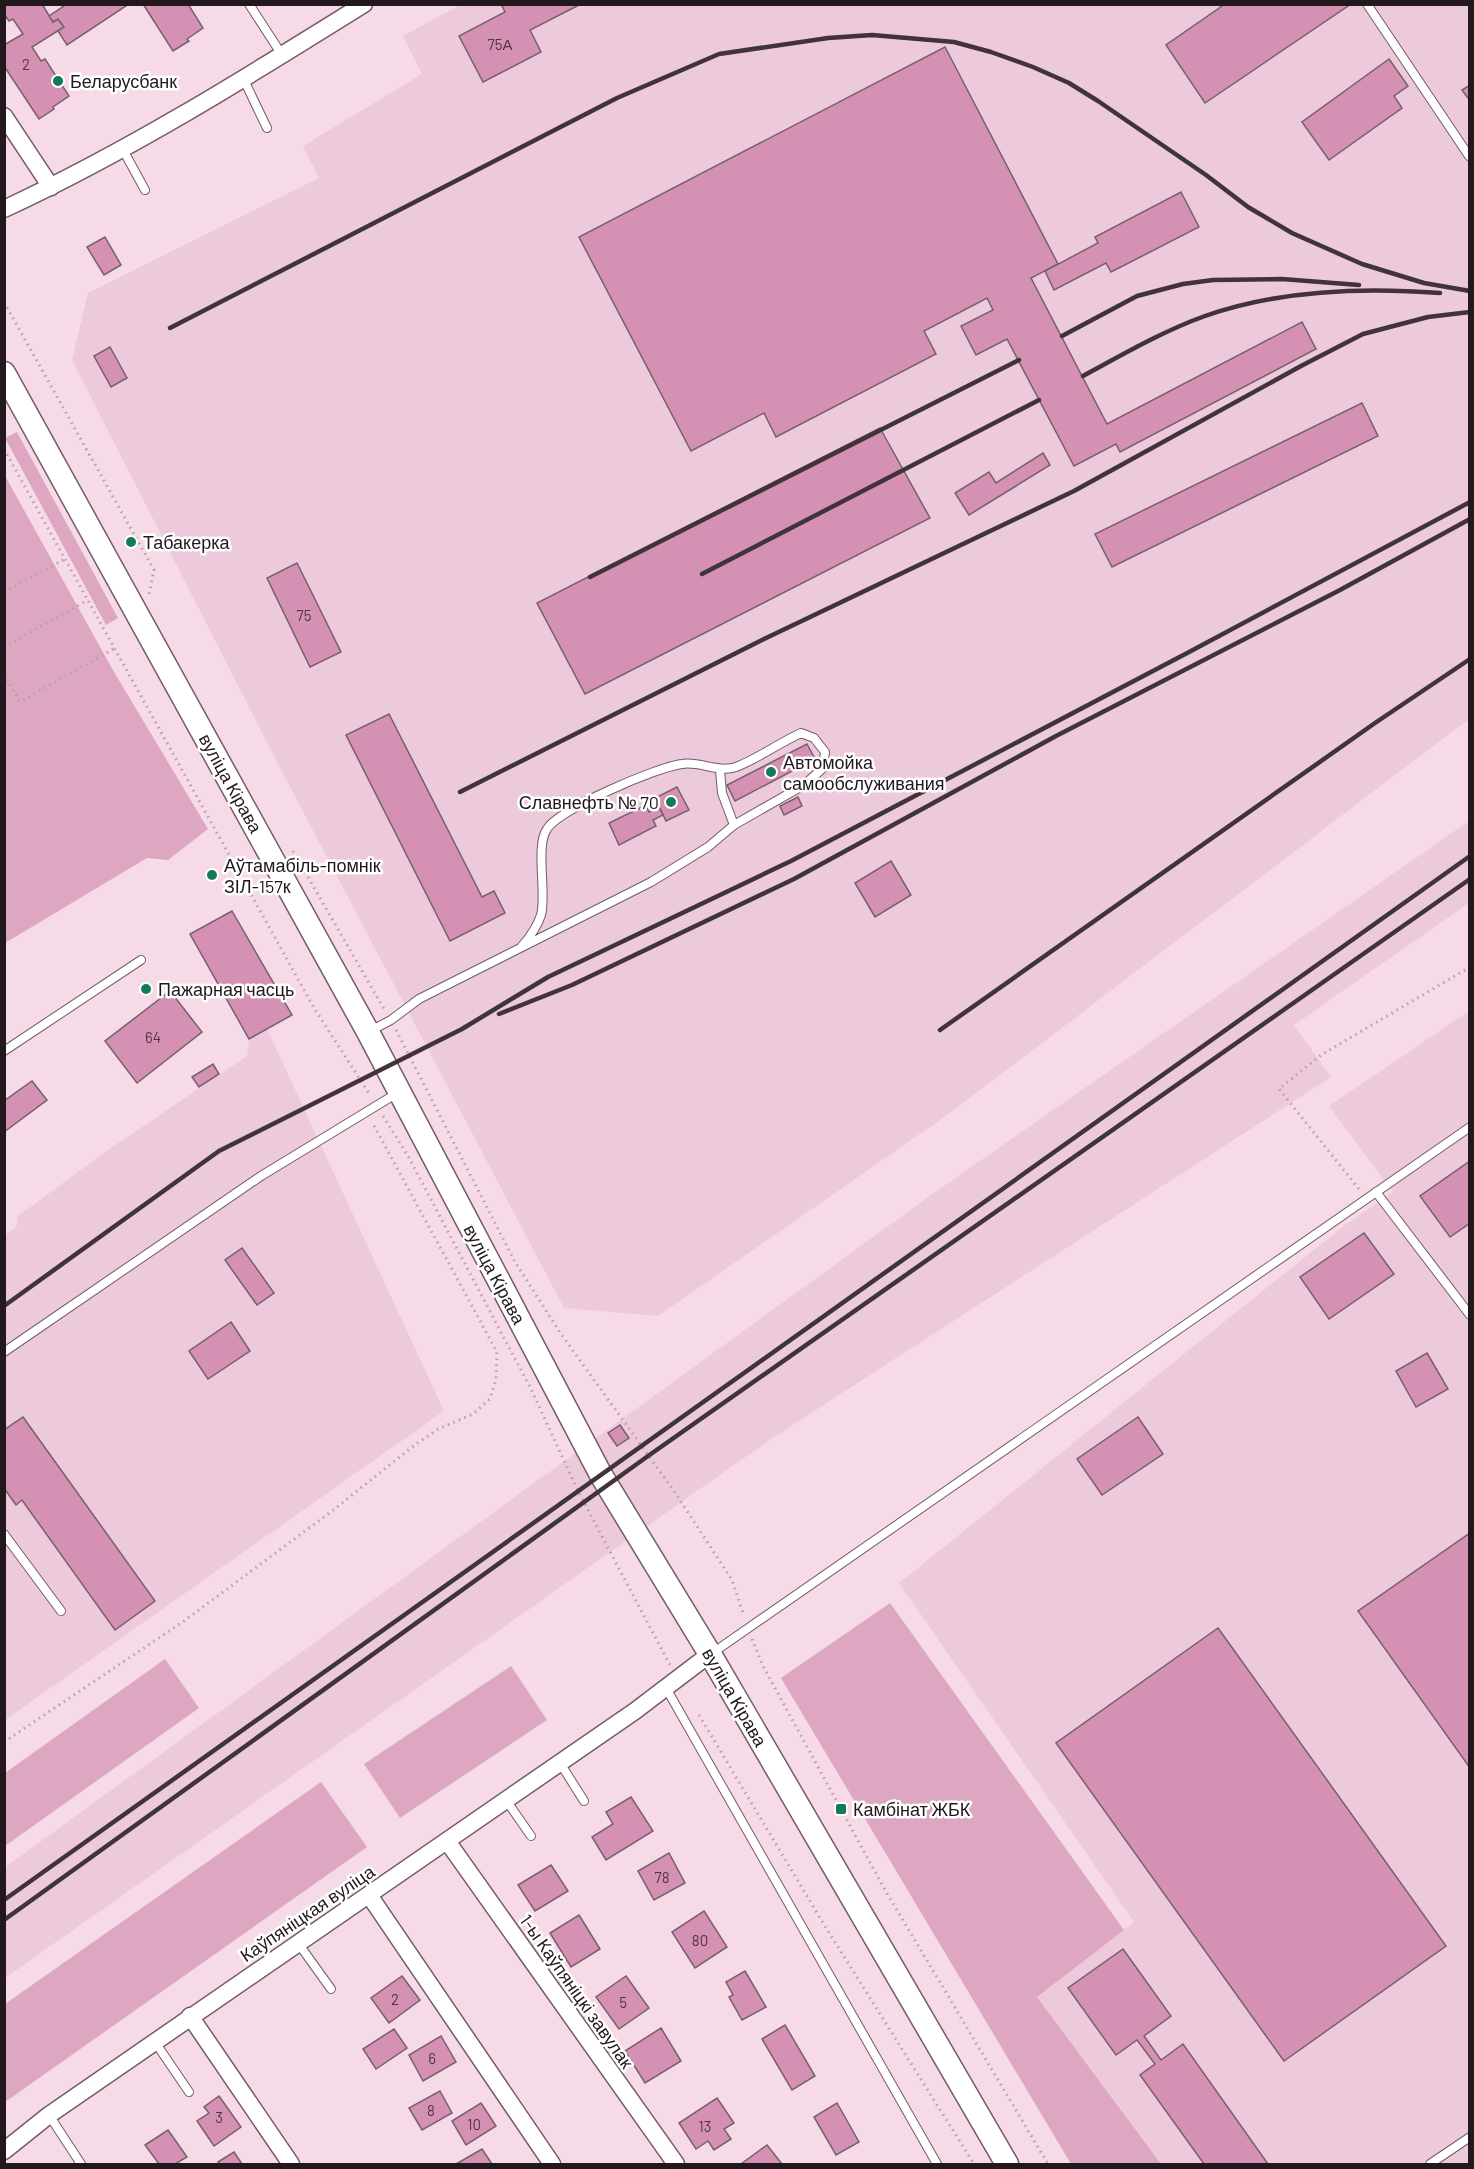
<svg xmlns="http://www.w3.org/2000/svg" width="1474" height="2169" viewBox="0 0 1474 2169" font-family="Barlow,sans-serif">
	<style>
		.built { fill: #edcadb }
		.green { fill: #dda7c2 }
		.building { fill: #d591b4; stroke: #775f6b; stroke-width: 1.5 }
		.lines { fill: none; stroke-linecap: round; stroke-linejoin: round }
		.service-casing { stroke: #735b67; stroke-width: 10 }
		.minor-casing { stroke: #735b67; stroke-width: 19 }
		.secondary-casing { stroke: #735b67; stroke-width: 25 }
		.path { stroke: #b59fa9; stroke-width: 3; stroke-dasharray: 1.5 4.5; stroke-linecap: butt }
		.service { stroke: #fff; stroke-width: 8 }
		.minor { stroke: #fff; stroke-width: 16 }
		.secondary { stroke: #fff; stroke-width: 22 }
		.rail { stroke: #403339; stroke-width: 4.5 }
		.poi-dot { fill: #137b55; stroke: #fff; stroke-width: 2 }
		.labels { text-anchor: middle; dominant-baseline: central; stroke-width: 5; stroke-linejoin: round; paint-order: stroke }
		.number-label { font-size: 15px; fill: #4f3643 }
		.poi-label { font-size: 18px; fill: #22181d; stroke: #fff; text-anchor: start }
		.street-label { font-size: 18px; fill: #22181d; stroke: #fff }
	</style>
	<rect width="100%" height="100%" fill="#f6dae7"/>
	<g class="built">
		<polygon points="460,5 1469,5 1469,719 943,1118 658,1316 564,1308 277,762 72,360 88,293 319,178 303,146 422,74 403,36"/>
		<polygon points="1469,821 1469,903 1294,1025 1331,1077 771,1439 5,1978 4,1868 928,1197"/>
		<polygon points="1469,1011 1469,2164 1161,2164 1037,1997 1134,1922 899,1583 1345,1225 1393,1192 1329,1106"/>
		<polygon points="267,1029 444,1411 5,1720 5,1235 17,1226 17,1217 102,1154 247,1056 249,1039"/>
	</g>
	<g class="green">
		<polygon points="17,432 118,618 106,625 5,438"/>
		<polygon points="4,474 114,672 208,829 168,860 147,858 5,943"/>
		<polygon points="890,1603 1124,1930 1037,1997 1161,2164 1071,2164 781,1678"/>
		<polygon points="165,1659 199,1708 5,1846 5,1773"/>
		<polygon points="511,1666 547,1720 400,1818 364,1764"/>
		<polygon points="321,1782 367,1847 5,2102 5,2004"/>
	</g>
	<g class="building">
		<polygon points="4,4 42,4 53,22 58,19 64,27 32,47 41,61 45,59 69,96 53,107 54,109 39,119 4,66 4,45 23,34 13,19 9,21 4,14"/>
		<polygon points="67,4 129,4 67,45 58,31 64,27 58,19 53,22 49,16"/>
		<polygon points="143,4 188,4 203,28 187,39 189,41 173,51"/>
		<polygon points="501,4 581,4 530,30 541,52 483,82 459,36 505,12"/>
		<polygon points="1225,4 1351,4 1205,103 1166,45"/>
		<polygon points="945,47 1058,264 1031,278 1107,424 1302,322 1316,349 1120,452 1116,444 1074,466 1007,339 976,355 961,326 993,310 987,298 924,331 936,354 776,437 764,413 691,451 579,237"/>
		<polygon points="1389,59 1408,86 1394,96 1402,108 1329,160 1302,122"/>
		<polygon points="1470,85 1470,101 1462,90"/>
		<polygon points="1181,192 1199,227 1111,272 1106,263 1054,290 1045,271 1098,243 1095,237"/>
		<polygon points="105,237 121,265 104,275 87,247"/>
		<polygon points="110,347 127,378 111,387 94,356"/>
		<polygon points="1362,403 1378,436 1112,567 1095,534"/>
		<polygon points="880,428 930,518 585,694 537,603"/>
		<polygon points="1043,453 1050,465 969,515 955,493 989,472 996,483"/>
		<polygon points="297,563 341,652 310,667 267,578"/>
		<polygon points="389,714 482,897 494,891 505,913 450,941 346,735"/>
		<polygon points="807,744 815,759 735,801 727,785"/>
		<polygon points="677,787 689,810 666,821 655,798"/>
		<polygon points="798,797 802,806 784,815 780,806"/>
		<polygon points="646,805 649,812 659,807 663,815 653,820 656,826 619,845 609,823"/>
		<polygon points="891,861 911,895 875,917 855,883"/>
		<polygon points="232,911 292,1015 249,1039 190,934"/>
		<polygon points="170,991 202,1032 137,1083 105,1041"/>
		<polygon points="213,1064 219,1074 199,1087 192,1077"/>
		<polygon points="32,1081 47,1100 4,1132 4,1101"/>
		<polygon points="1470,1161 1470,1223 1450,1237 1420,1196"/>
		<polygon points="1364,1233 1394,1274 1329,1319 1300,1277"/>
		<polygon points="242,1248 274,1293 257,1305 225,1260"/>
		<polygon points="231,1322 250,1351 208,1379 189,1351"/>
		<polygon points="1427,1353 1448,1389 1416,1407 1396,1371"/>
		<polygon points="23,1417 155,1601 115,1630 22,1500 16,1505 4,1488 4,1430"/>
		<polygon points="1138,1417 1163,1454 1102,1495 1077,1459"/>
		<polygon points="620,1425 629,1438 617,1446 608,1433"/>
		<polygon points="1470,1533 1470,1768 1358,1611"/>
		<polygon points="1218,1628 1446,1946 1284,2061 1056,1743"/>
		<polygon points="631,1797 653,1831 606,1860 592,1837 613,1824 606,1812"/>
		<polygon points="669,1853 685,1883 654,1900 638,1871"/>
		<polygon points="551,1865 568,1891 535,1911 518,1885"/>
		<polygon points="704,1911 727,1947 695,1968 672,1932"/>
		<polygon points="579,1915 600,1949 571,1967 550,1933"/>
		<polygon points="1123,1949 1171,2016 1144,2036 1161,2060 1183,2044 1268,2164 1204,2164 1140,2075 1155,2064 1137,2040 1116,2055 1068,1988"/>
		<polygon points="745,1971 766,2007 742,2020 729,1997 733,1995 726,1982"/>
		<polygon points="402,1976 420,2000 389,2023 371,1998"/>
		<polygon points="626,1976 649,2008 619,2029 596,1997"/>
		<polygon points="785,2025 815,2076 792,2090 762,2039"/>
		<polygon points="661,2028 681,2061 645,2083 625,2051"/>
		<polygon points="394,2029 407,2048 376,2069 363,2049"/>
		<polygon points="441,2036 456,2062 423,2081 409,2055"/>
		<polygon points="440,2091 452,2113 422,2130 409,2108"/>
		<polygon points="219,2096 241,2127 214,2146 197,2121 209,2113 204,2107"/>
		<polygon points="717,2098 734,2123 724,2129 731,2139 714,2150 708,2141 696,2149 679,2123"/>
		<polygon points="481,2103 496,2126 466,2145 452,2121"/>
		<polygon points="837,2103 859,2142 836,2155 814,2117"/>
		<polygon points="168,2130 187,2157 175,2164 159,2164 145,2145"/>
		<polygon points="767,2145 782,2164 741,2164"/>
		<polygon points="482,2149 492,2164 456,2164"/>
		<polygon points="234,2152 242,2164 220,2164 218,2162"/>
	</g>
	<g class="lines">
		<defs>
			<g id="service">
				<polyline points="249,4 282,55"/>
				<polyline points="1367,4 1469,156"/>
				<polyline points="243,78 267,128"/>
				<polyline points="122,148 145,190"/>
				<polyline points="720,770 722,793 734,825"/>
				<path d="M 370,1031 L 391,1020 L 419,999 L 651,882 L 708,847 L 734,825 L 804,785 L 823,768 L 825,752 L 814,738 L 801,733 C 779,743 759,758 736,767 C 718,773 700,761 682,764 C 657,767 559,809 547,829 C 535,846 547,894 541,915 C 537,927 530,937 522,946"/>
				<polyline points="4,1051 141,960"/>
				<polyline points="1376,1192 1470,1315"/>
				<polyline points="4,1352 261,1176 399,1092"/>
				<polyline points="4,1534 61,1611"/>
				<polyline points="711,1654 1470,1127"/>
				<polyline points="666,1688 937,2164"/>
				<polyline points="560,1763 584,1801"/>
				<polyline points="506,1800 531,1836"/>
				<polyline points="298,1943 331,1989"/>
				<polyline points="155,2042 189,2092"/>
				<polyline points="49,2115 81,2164"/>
				<polyline points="1430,2164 1470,2137"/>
			</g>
			<g id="minor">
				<polyline points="4,116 51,187"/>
				<path d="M 4,209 C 129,151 247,77 364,4"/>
				<polyline points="447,1841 676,2164"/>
				<polyline points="369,1895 552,2164"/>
				<polyline points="190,2016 291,2164"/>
				<polyline points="4,2151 49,2115 635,1711 710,1654"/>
			</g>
			<polyline id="secondary" points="4,373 368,1032 601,1475 710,1654 1007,2164"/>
		</defs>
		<use href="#service" class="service-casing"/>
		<use href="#minor" class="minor-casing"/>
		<use href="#secondary" class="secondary-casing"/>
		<g class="path">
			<polyline points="4,302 154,570 149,594"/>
			<polyline points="4,449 314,1008 370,1095"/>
			<polyline points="4,592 65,559"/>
			<polyline points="4,647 88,600"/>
			<polyline points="4,674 20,702 115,648"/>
			<polyline points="293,851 384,1009"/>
			<polyline points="396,1030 515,1262 561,1334 674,1491 732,1580 744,1616"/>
			<polyline points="383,1116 408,1156 532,1391 578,1491 670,1665"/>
			<polyline points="1359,1189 1279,1089 1321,1055 1470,967"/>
			<polyline points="752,1639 763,1666 885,1890 1048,2164"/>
			<polyline points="699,1715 823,1923 974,2164"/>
			<polyline points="4,1742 184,1621 332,1511 416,1444 438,1429 473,1414 490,1399 496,1379 497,1352 372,1122"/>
		</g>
		<use href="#service" class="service"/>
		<use href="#minor" class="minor"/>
		<use href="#secondary" class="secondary"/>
		<g class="rail">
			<polyline points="170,328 617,98 719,54 828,38 872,35 954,42 991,52 1033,67 1069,83 1098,101 1206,175 1248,207 1292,233 1362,264 1424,283 1470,291"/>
			<polyline points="1062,336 1137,296 1183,284 1213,280 1282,279 1359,285"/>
			<path d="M 1083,376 C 1122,355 1163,331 1205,316 C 1279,290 1362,287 1440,293"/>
			<polyline points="702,574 1039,400"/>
			<polyline points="590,577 1019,360"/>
			<polyline points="460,792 764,639 1074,491 1301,366 1363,334 1428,317 1470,312"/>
			<polyline points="499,1014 572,985 794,879 1056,736 1340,590 1470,519"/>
			<polyline points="940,1030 1375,723 1470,659"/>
			<polyline points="4,1306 219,1151 462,1029 548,977 791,861 1191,651 1470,502"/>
			<polyline points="4,1900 1470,856"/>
			<polyline points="4,1920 648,1456 1470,879"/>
		</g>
	</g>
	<g class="poi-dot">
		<circle cx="58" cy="81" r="6"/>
		<circle cx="131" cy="542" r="6"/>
		<circle cx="771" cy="772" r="6"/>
		<circle cx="671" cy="802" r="6"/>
		<circle cx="212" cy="875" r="6"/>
		<circle cx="146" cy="989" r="6"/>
		<rect x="835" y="1803" width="12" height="12" rx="3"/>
	</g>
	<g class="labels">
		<g class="number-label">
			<text x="500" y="44">75А</text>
			<text x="26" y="64">2</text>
			<text x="304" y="615">75</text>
			<text x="153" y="1037">64</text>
			<text x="662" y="1877">78</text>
			<text x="700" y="1940">80</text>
			<text x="395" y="1999">2</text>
			<text x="623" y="2002">5</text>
			<text x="432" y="2058">6</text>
			<text x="431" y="2110">8</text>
			<text x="219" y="2117">3</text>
			<text x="474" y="2124">10</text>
			<text x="705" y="2126">13</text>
		</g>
		<g class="poi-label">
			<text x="70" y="81">Беларусбанк</text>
			<text x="143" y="542">Табакерка</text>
			<text x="783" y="762">Автомойка<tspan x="783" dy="21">самообслуживания</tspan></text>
			<text x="659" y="802" text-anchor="end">Славнефть № 70</text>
			<text x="224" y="865">Аўтамабіль-помнік<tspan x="224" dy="21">ЗІЛ-157к</tspan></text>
			<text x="158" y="989">Пажарная часць</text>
			<text x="853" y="1809">Камбінат ЖБК</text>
		</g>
		<g class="street-label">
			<text transform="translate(231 783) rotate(61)">вуліца Кірава</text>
			<text transform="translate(495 1274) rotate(62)">вуліца Кірава</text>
			<text transform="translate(735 1697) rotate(60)">вуліца Кірава</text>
			<text transform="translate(307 1913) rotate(-34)">Каўпяніцкая вуліца</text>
			<text transform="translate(577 1991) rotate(55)">1-ы Каўпяніцкі завулак</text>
		</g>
	</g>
	<rect width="1474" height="2169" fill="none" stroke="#22181d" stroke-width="12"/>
</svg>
